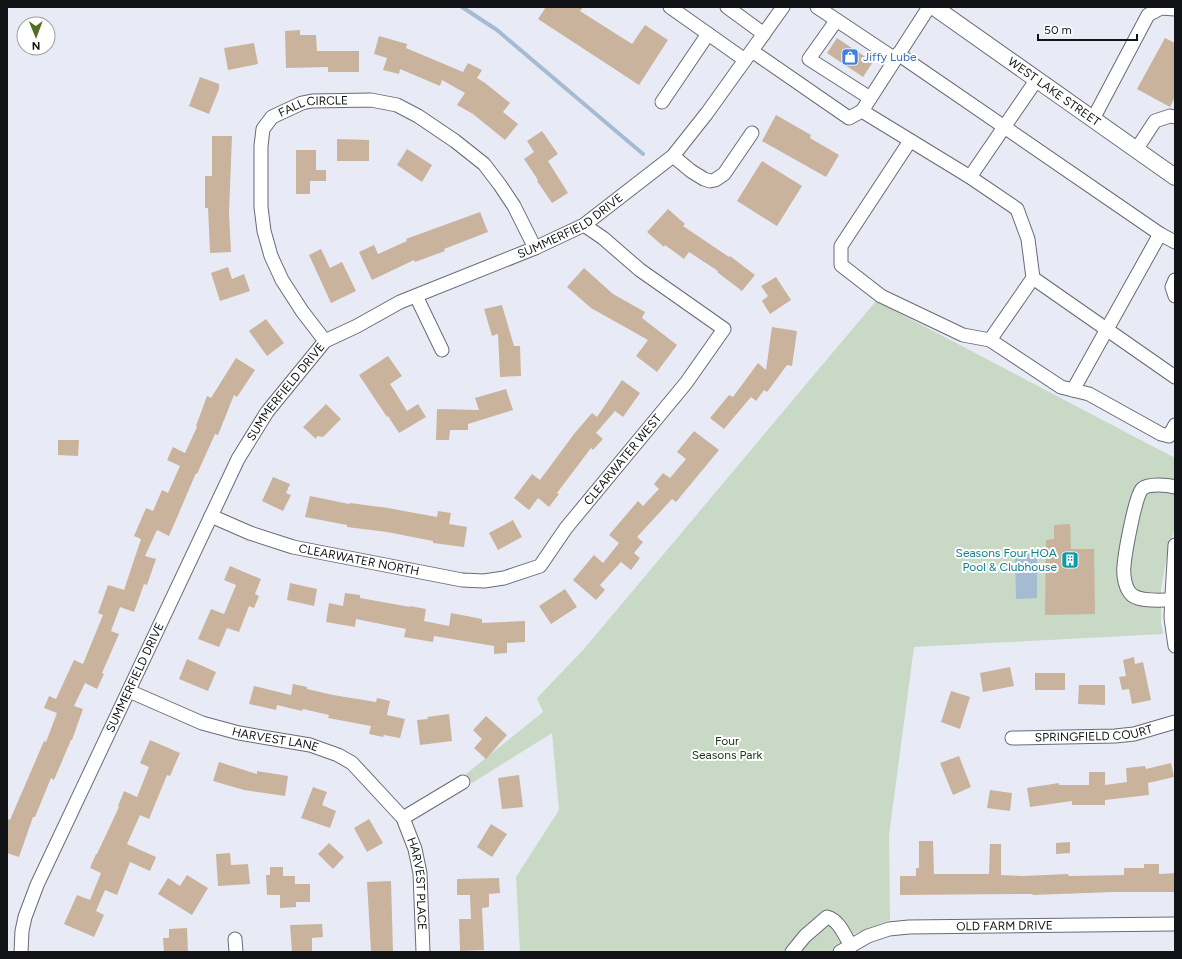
<svg xmlns="http://www.w3.org/2000/svg" width="1182" height="959" viewBox="0 0 1182 959" font-family="Figtree,sans-serif">
	<style>
		.green { fill: #c8d9c5 }
		.water { fill: #a5bbd1 }
		.lines { fill: none; stroke-linecap: round; stroke-linejoin: round }
		.stream { stroke: #a5bbd1; stroke-width: 4 }
		.building { fill: #cab39d }
		.minor-casing { stroke: #696b74; stroke-width: 15 }
		.major-casing { stroke: #696b74; stroke-width: 18 }
		.minor { stroke: #fff; stroke-width: 13 }
		.major { stroke: #fff; stroke-width: 16 }
		.labels { text-anchor: middle; dominant-baseline: central; stroke-width: 4; stroke-linejoin: round; paint-order: stroke }
		.shop-label { font-size: 12px; fill: #366cbe; stroke: #fff; text-anchor: start }
		.street-label { font-size: 12px; fill: #121316; stroke: #fff }
		.culture-label { font-size: 12px; fill: #0d838f; stroke: #fff; text-anchor: end }
		.park-label { font-size: 12px; fill: #163511; stroke: #fff }
	</style>
	<rect width="100%" height="100%" fill="#e8ebf6"/>
	<polygon class="green" points="876,301 1175,458 1175,529 1169,545 1161,589 1161,623 1163,634 914,647 889,835 890,920 851,935 830,952 520,952 516,877 559,810 552,733 472,783 466,774 543,712 537,698 584,649"/>
	<polygon class="water" points="1015,553 1037,553 1037,598 1016,599"/>
	<g class="lines">
		<polyline class="stream" points="462,7 497,30 643,154"/>
	</g>
	<g class="building">
		<polygon points="546,7 583,7 580,11 632,44 645,25 668,40 639,85 538,19"/>
		<polygon points="300,30 300,35 316,35 317,51 359,51 359,72 328,72 328,67 286,68 285,31"/>
		<polygon points="379,36 407,44 406,48 463,72 468,63 482,70 477,78 485,83 510,103 503,112 518,124 505,140 473,114 457,105 465,93 442,80 440,86 400,69 399,74 383,70 387,58 374,54"/>
		<polygon points="837,38 873,62 863,77 827,53"/>
		<polygon points="1165,38 1175,43 1175,97 1170,107 1137,89"/>
		<polygon points="254,43 258,64 228,70 224,48"/>
		<polygon points="200,77 219,84 219,89 209,114 189,106"/>
		<polygon points="776,115 811,135 810,138 839,155 826,177 762,141"/>
		<polygon points="542,131 558,154 548,161 568,193 552,203 537,181 538,180 524,159 534,152 527,141"/>
		<polygon points="212,136 232,136 229,213 231,252 210,253 208,208 205,208 205,176 212,176"/>
		<polygon points="337,139 369,140 369,161 337,161"/>
		<polygon points="407,149 432,165 422,182 397,165"/>
		<polygon points="296,150 316,150 316,170 326,170 326,181 310,181 310,194 296,194"/>
		<polygon points="762,161 802,186 777,226 737,201"/>
		<polygon points="668,209 685,224 683,226 729,257 730,256 755,275 742,291 717,272 718,271 689,252 684,259 665,245 664,247 647,232"/>
		<polygon points="480,212 488,232 444,249 445,251 415,262 414,260 372,280 359,252 374,245 378,254 407,241 406,239"/>
		<polygon points="321,249 330,268 342,262 356,291 331,303 309,255"/>
		<polygon points="228,267 232,279 244,274 250,291 220,301 211,273"/>
		<polygon points="584,268 613,294 645,312 642,318 677,345 657,372 636,356 648,340 591,308 567,287"/>
		<polygon points="776,277 791,300 770,314 762,301 768,296 761,286"/>
		<polygon points="502,305 514,346 520,346 521,376 500,377 498,334 492,336 484,309"/>
		<polygon points="266,319 284,343 267,356 249,331"/>
		<polygon points="772,327 797,331 792,366 787,365 767,392 764,390 756,401 751,397 724,429 710,418 729,395 733,397 758,363 766,370"/>
		<polygon points="388,356 402,376 390,384 407,411 418,404 426,417 399,433 388,416 387,417 359,375"/>
		<polygon points="236,358 255,370 237,397 234,395 218,435 215,434 197,474 196,473 169,536 157,530 145,556 156,559 147,585 144,584 134,612 120,607 111,631 119,634 102,673 104,674 97,689 85,683 74,706 83,709 72,740 71,740 54,780 51,778 35,817 33,817 19,857 7,853 7,819 10,820 44,741 46,742 57,713 44,708 49,696 56,699 74,660 83,664 103,615 98,613 108,585 124,590 141,539 134,536 146,508 153,511 162,490 168,493 180,466 167,460 173,447 185,453 197,427 196,426 207,396 211,398"/>
		<polygon points="622,380 640,393 623,417 615,411 596,433 603,439 593,450 591,448 557,493 559,494 549,507 538,498 529,510 514,498 532,474 540,480 574,434 592,413 597,417"/>
		<polygon points="506,389 513,410 468,424 468,430 450,430 449,440 436,440 437,409 479,410 475,398"/>
		<polygon points="326,404 341,419 323,437 317,436 316,439 303,427"/>
		<polygon points="694,431 719,450 676,502 672,499 637,537 643,542 634,553 640,558 631,570 621,562 600,585 605,590 596,600 573,580 594,555 603,563 619,543 609,535 638,501 643,506 659,489 654,484 663,473 670,478 686,459 677,452"/>
		<polygon points="58,440 79,440 78,456 58,455"/>
		<polygon points="273,477 290,484 286,493 291,495 283,511 262,501"/>
		<polygon points="310,496 349,504 350,503 388,508 437,517 438,511 451,513 449,524 467,527 464,547 433,543 433,541 387,532 347,527 347,525 305,517"/>
		<polygon points="513,520 522,537 498,550 489,533"/>
		<polygon points="1070,524 1071,549 1094,549 1095,614 1045,615 1046,540 1054,539 1054,525"/>
		<polygon points="230,566 261,579 255,594 259,596 254,608 249,606 239,632 227,628 219,647 198,639 211,609 224,614 236,585 224,580"/>
		<polygon points="290,583 317,589 314,606 287,600"/>
		<polygon points="565,589 577,607 551,624 539,606"/>
		<polygon points="345,593 360,595 360,598 410,607 410,606 426,609 424,621 449,626 451,613 482,619 482,623 525,621 525,642 507,643 507,653 494,654 494,646 434,636 433,642 404,637 406,629 356,619 355,627 326,622 329,603 343,606"/>
		<polygon points="1134,657 1135,664 1143,662 1151,700 1132,704 1129,689 1122,690 1119,677 1126,676 1123,660"/>
		<polygon points="187,659 216,672 208,691 179,679"/>
		<polygon points="1010,667 1014,686 983,692 980,673"/>
		<rect x="1035" y="673" width="30" height="17"/>
		<polygon points="293,684 307,687 307,689 333,695 376,702 377,698 390,701 387,715 405,719 400,738 384,735 383,737 369,734 371,726 328,718 329,715 303,709 302,711 277,705 276,710 249,704 254,686 291,695"/>
		<polygon points="1079,685 1105,685 1105,705 1078,704"/>
		<polygon points="951,691 970,697 960,729 941,722"/>
		<polygon points="449,714 452,741 420,745 417,720 428,719 427,717"/>
		<polygon points="486,716 507,735 486,759 474,748 482,739 473,730"/>
		<polygon points="150,740 180,753 170,776 167,775 149,819 140,815 127,844 156,857 150,871 130,862 117,895 105,890 96,911 104,915 94,937 64,924 77,895 90,900 101,873 90,868 96,854 97,854 119,807 118,806 124,791 137,797 149,767 140,763"/>
		<polygon points="959,756 971,787 953,795 940,763"/>
		<polygon points="219,762 257,774 257,771 288,776 285,796 244,790 213,781"/>
		<polygon points="1171,763 1174,777 1148,783 1149,795 1105,800 1105,805 1072,805 1072,801 1030,807 1027,788 1059,783 1059,785 1089,785 1089,772 1105,772 1105,785 1127,782 1126,768 1145,766 1146,769"/>
		<polygon points="519,775 523,807 502,809 498,778"/>
		<polygon points="313,787 327,792 322,805 336,811 330,828 301,818"/>
		<polygon points="990,790 1012,793 1010,811 987,808"/>
		<polygon points="369,819 383,843 367,852 354,828"/>
		<polygon points="491,824 507,834 492,857 477,847"/>
		<polygon points="919,841 933,841 934,874 989,874 990,844 1001,844 1001,875 1023,876 1068,874 1069,876 1124,875 1124,868 1144,868 1144,864 1159,864 1159,874 1175,873 1175,892 1114,892 1033,895 1032,894 900,895 900,876 916,876 916,868 919,868"/>
		<polygon points="1070,842 1070,853 1056,854 1056,843"/>
		<polygon points="329,843 344,857 333,869 318,854"/>
		<polygon points="230,853 231,865 248,864 250,884 218,886 216,854"/>
		<polygon points="270,867 283,867 283,876 295,876 295,884 310,884 310,902 296,902 296,907 280,908 280,895 267,895 266,875 270,875"/>
		<polygon points="187,875 208,888 192,915 158,894 168,878 180,886"/>
		<polygon points="499,878 500,893 489,894 489,907 482,908 484,950 460,951 459,919 471,919 470,895 457,895 457,879"/>
		<polygon points="391,881 393,952 371,952 367,882"/>
		<polygon points="322,924 323,937 312,938 312,952 292,952 290,925"/>
		<polygon points="187,928 188,952 164,952 163,938 169,938 169,929"/>
	</g>
	<g class="lines">
		<defs>
			<g id="minor">
				<polyline points="670,7 745,60"/>
				<polyline points="727,7 764,34"/>
				<polyline points="817,7 895,59"/>
				<polyline points="929,7 862,111 970,177"/>
				<polyline points="836,21 809,59 870,98"/>
				<polyline points="752,51 849,118 862,111"/>
				<polyline points="898,54 1160,234"/>
				<polyline points="1037,79 970,177 1017,209 1028,239 1033,278 990,340 1061,387 1089,394 1161,434 1169,436 1175,425"/>
				<polyline points="662,102 708,34"/>
				<polyline points="1093,119 1148,15 1161,8 1175,9"/>
				<polyline points="910,141 841,246 841,265 881,296 963,335 990,340"/>
				<polyline points="1136,150 1155,121 1170,116 1175,117"/>
				<polyline points="673,156 691,171 704,179 710,181 715,180 724,174 752,133"/>
				<polyline points="1033,278 1175,377"/>
				<polyline points="1175,280 1172,287 1175,296"/>
				<polyline points="416,296 442,350"/>
				<path id="s1" d="M 325,341 L 302,311 L 282,280 L 271,256 L 264,231 L 261,207 L 261,146 L 263,129 L 272,117 L 302,103 L 312,101 L 371,100 L 397,105 L 418,116 L 455,141 L 484,164 L 500,185 L 514,206 L 535,248"/>
				<polyline points="1073,390 1160,234 1175,242"/>
				<path id="s2" d="M 211,516 L 250,533 L 293,547 L 462,580 L 484,581 L 504,578 L 540,566 L 566,528 L 686,383 L 724,329 L 640,270 L 603,238 L 584,225"/>
				<polyline points="1175,545 1172,595 1171,618 1175,646"/>
				<path d="M 1171,600 C 1161,600 1141,602 1132,595 C 1125,589 1123,575 1124,566 C 1125,553 1135,497 1142,489 C 1148,483 1168,485 1175,487"/>
				<path id="s3" d="M 129,691 L 202,723 L 239,733 L 310,745 L 338,755 L 352,763 L 403,818 L 415,849 L 420,873 L 423,952"/>
				<path id="s4" d="M 1012,738 L 1115,736 L 1134,734 L 1175,722"/>
				<polyline points="403,818 463,782"/>
				<polyline points="235,939 236,952"/>
				<path id="s5" d="M 21,952 L 22,931 L 25,917 L 37,885 L 238,459 L 267,412 L 325,341 L 357,326 L 400,302 L 535,248 L 584,225 L 673,156 L 707,113 L 783,7"/>
				<path d="M 792,952 L 805,936 L 827,917 C 839,920 845,936 851,946"/>
				<path id="s6" d="M 840,952 L 868,936 L 889,929 L 909,927 L 1175,924"/>
			</g>
			<g id="major">
				<path id="s7" d="M 934,7 L 1175,177"/>
			</g>
		</defs>
		<use href="#minor" class="minor-casing"/>
		<use href="#major" class="major-casing"/>
		<use href="#minor" class="minor"/>
		<use href="#major" class="major"/>
	</g>
	<defs>
		<symbol id="shop-square" viewBox="-11 -11 22 22"><rect x="-9" y="-9" width="18" height="18" rx="4" fill="#3f7fe0" stroke="#fff"/><path d="M-5-2.5h2.3a2.7 3.5 0 0 1 5.4 0H5L5.5 6h-11ZM-1.5-2.5h3a1.5 2.3 0 0 0-3 0Z" fill="#fff"/></symbol>
		<symbol id="building-square" viewBox="-11 -11 22 22"><rect x="-9" y="-9" width="18" height="18" rx="4" fill="#0f9aa8" stroke="#fff"/><path d="M-4-6H4V6H1V3H-1V6H-4ZM-2.5-4.3h1.7v1.8h-1.7ZM.8-4.3h1.7v1.8H.8ZM-2.5-1h1.7V.8h-1.7ZM.8-1h1.7V.8H.8Z" fill="#fff"/></symbol>
	</defs>
	<g fill-rule="evenodd">
		<use href="#shop-square" x="840" y="47" width="20" height="20"/>
		<use href="#building-square" x="1060" y="550" width="20" height="20"/>
	</g>
	<g class="labels">
		<g class="shop-label">
			<text x="863" y="57">Jiffy Lube</text>
		</g>
		<g class="street-label">
			<text stroke="none"><textPath href="#s7" startOffset="147">WEST LAKE STREET</textPath></text>
			<text stroke="none"><textPath href="#s1" startOffset="288">FALL CIRCLE</textPath></text>
			<text stroke="none"><textPath href="#s5" startOffset="959">SUMMERFIELD DRIVE</textPath></text>
			<text stroke="none"><textPath href="#s5" startOffset="623">SUMMERFIELD DRIVE</textPath></text>
			<text stroke="none"><textPath href="#s2" startOffset="475">CLEARWATER WEST</textPath></text>
			<text stroke="none"><textPath href="#s2" startOffset="155">CLEARWATER NORTH</textPath></text>
			<text stroke="none"><textPath href="#s5" startOffset="299">SUMMERFIELD DRIVE</textPath></text>
			<text stroke="none"><textPath href="#s4" startOffset="82">SPRINGFIELD COURT</textPath></text>
			<text stroke="none"><textPath href="#s3" startOffset="155">HARVEST LANE</textPath></text>
			<text stroke="none"><textPath href="#s3" startOffset="379">HARVEST PLACE</textPath></text>
			<text stroke="none"><textPath href="#s6" startOffset="170">OLD FARM DRIVE</textPath></text>
		</g>
		<g class="culture-label">
			<text x="1057" y="553">Seasons Four HOA<tspan x="1057" dy="14">Pool &amp; Clubhouse</tspan></text>
		</g>
		<g class="park-label">
			<text x="727" y="741">Four<tspan x="727" dy="14">Seasons Park</tspan></text>
		</g>
	</g>
	<rect width="1182" height="959" fill="none" stroke="#121316" stroke-width="16"/>
	<g transform="translate(36 36) rotate(179)"><circle r="19" fill="#ffffff" stroke="#a0a1a2"/>
	<path d="M0-3L7 15L0 10L-7 15Z" fill="#526d20"/>
	<text y="-6" font-size="11" font-weight="bold" text-anchor="middle" fill="#121316">N</text>
	</g>
	<path d="M1038 34v6h99v-6" fill="none" stroke="#121316" stroke-width="2"/>
	<text x="1044" y="34" font-size="12" fill="#121316" stroke="#ffffff" stroke-width="3" paint-order="stroke">50 m</text>
</svg>
